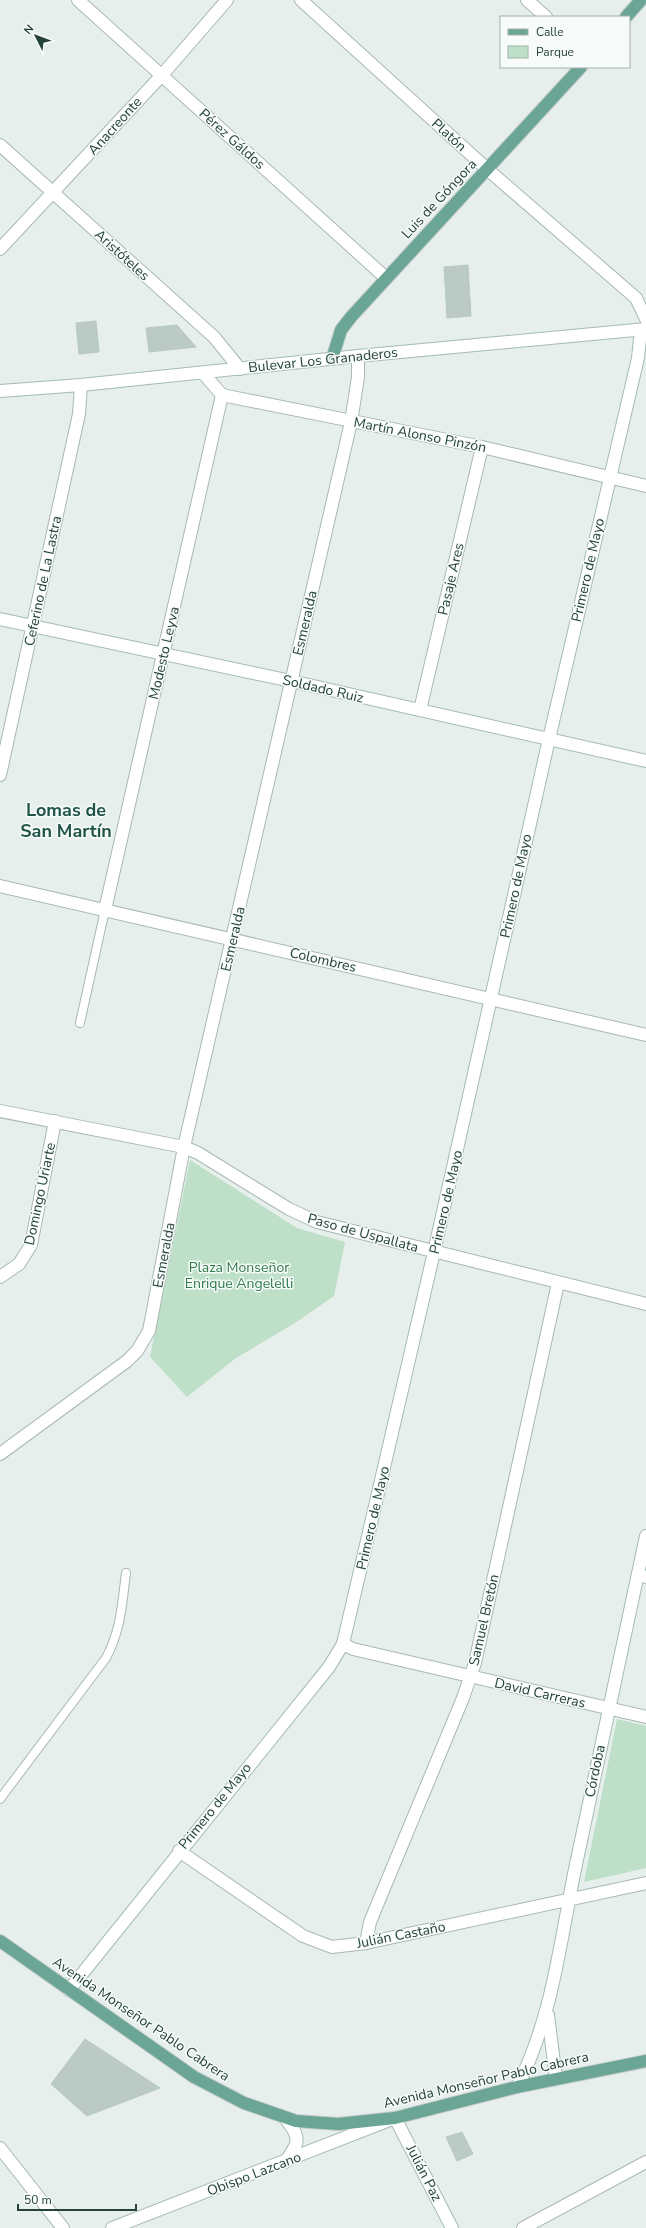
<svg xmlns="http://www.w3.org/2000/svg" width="646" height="2228" viewBox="0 0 646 2228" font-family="'Nunito Sans',sans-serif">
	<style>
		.green { fill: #bfe0c8 }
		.building { fill: #bbcac4; stroke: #b8c9c2 }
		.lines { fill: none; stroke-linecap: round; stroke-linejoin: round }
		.lane-casing { stroke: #a8b8b2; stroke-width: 10 }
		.street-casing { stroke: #a8b8b2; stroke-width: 14 }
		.secondary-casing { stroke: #a4bbb3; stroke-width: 14 }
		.primary-casing { stroke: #c2cac8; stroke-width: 14 }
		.lane { stroke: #fff; stroke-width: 8 }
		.street { stroke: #fff; stroke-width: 12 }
		.secondary { stroke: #fff; stroke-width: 12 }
		.primary { stroke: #6aa596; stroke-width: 12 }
		.labels { text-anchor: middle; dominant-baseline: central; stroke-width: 3; stroke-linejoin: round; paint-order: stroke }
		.street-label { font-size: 14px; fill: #24423a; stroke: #f7fbf9 }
		.park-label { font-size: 14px; fill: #2d7a4b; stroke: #f7fbf9 }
		.district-label { font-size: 18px; font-weight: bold; fill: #1f5548; stroke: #f7fbf9 }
	</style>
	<rect width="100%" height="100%" fill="#e6efeb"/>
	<g class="green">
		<polygon points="190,1160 297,1228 345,1242 334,1296 295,1323 236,1358 187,1397 150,1357"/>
		<polygon points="617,1719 646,1726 646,1868 584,1882"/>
	</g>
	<g class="building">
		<polygon points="468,265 471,316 447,318 444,267"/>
		<polygon points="96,321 99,352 79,354 76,323"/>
		<polygon points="177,325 196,347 149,352 146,328"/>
		<polygon points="85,2039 160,2088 87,2116 51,2084"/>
		<polygon points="462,2132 473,2154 457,2161 446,2137"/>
	</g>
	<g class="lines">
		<defs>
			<g id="lane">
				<polyline points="80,1023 105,910"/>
				<path d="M 0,1799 L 106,1658 C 121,1630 122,1604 126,1573"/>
			</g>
			<g id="street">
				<polyline points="78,0 386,278"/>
				<polyline points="301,0 487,169 636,298 646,319"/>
				<polyline points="527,0 546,17"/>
				<polyline points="0,145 214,337 240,369"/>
				<polyline points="0,249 162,75 227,0"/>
				<polyline points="203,373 222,395 482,447 646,486"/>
				<polyline points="420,710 482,447"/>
				<polyline points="0,775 79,414 81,385"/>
				<polyline points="0,886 646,1035"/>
				<polyline points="105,910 222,395"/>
				<polyline points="0,1111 184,1147 198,1153 289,1209 317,1222 646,1304"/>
				<polyline points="0,1277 19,1264 31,1245 55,1121"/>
				<polyline points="0,1454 127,1361 137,1351 149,1331 184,1147 351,422 358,377 358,356"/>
				<polyline points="638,1575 646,1577"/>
				<polyline points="343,1644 353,1649 646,1717"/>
				<polyline points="179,1851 303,1936 332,1947 366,1943 646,1883"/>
				<polyline points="366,1943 370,1922 463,1698 475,1663 558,1283"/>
				<polyline points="0,2148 63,2228"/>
				<polyline points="523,2228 646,2162"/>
			</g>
			<g id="secondary">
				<polyline points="0,391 81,385 358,356 646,329"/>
				<polyline points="0,619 291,681 646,761"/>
				<polyline points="69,1990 329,1667 343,1644 434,1252 549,739 638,358 641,330"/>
				<polyline points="548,2015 556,2078"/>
				<path d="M 517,2087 C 552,2019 560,1943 575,1869 C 598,1758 622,1647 646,1536"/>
				<path d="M 285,2162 C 300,2142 301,2138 285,2118"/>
				<polyline points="112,2228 395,2118 452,2228"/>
			</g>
			<g id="primary">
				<polyline points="626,17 641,0"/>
				<polyline points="332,359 341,330 351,317 581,67"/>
				<polyline points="0,1941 194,2077 244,2103 296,2121 338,2124 395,2118 517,2087 646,2061"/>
			</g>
		</defs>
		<use href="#lane" class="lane-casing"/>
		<use href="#street" class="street-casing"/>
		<use href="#secondary" class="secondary-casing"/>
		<use href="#primary" class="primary-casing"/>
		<use href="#lane" class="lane"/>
		<use href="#street" class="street"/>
		<use href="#secondary" class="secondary"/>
		<use href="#primary" class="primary"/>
	</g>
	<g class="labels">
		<g class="street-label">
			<text transform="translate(115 126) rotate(-48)">Anacreonte</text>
			<text transform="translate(449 135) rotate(42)">Platón</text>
			<text transform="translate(232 139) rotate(42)">Pérez Gáldos</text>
			<text transform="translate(439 199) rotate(-47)">Luis de Góngora</text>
			<text transform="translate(122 255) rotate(42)">Aristóteles</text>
			<text transform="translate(323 360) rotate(-6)">Bulevar Los Granaderos</text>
			<text transform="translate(420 435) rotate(11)">Martín Alonso Pinzón</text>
			<text transform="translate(588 570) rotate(-77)">Primero de Mayo</text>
			<text transform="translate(451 579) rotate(-77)">Pasaje Ares</text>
			<text transform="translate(43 581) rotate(-78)">Ceferino de La Lastra</text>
			<text transform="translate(305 623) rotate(-77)">Esmeralda</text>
			<text transform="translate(164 653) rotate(-77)">Modesto Leyva</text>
			<text transform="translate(323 689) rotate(13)">Soldado Ruiz</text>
			<text transform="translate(516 886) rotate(-78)">Primero de Mayo</text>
			<text transform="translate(233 939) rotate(-77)">Esmeralda</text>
			<text transform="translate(323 960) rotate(13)">Colombres</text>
			<text transform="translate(40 1194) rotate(-78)">Domingo Uriarte</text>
			<text transform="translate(446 1202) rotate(-77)">Primero de Mayo</text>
			<text transform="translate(363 1233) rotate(15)">Paso de Uspallata</text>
			<text transform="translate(164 1255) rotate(-79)">Esmeralda</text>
			<text transform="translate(373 1518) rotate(-77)">Primero de Mayo</text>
			<text transform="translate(484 1620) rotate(-77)">Samuel Bretón</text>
			<text transform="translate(540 1693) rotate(13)">David Carreras</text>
			<text transform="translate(595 1771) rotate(-78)">Córdoba</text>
			<text transform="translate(215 1806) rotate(-51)">Primero de Mayo</text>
			<text transform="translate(401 1935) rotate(-11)">Julián Castaño</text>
			<text transform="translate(141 2019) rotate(34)">Avenida Monseñor Pablo Cabrera</text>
			<text transform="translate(486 2080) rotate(-13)">Avenida Monseñor Pablo Cabrera</text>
			<text transform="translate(424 2173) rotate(63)">Julián Paz</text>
			<text transform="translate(254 2174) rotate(-21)">Obispo Lazcano</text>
		</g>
		<g class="park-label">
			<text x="239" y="1267">Plaza Monseñor<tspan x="239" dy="16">Enrique Angelelli</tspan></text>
		</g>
		<g class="district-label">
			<text x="66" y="810">Lomas de<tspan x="66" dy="21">San Martín</tspan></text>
		</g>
	</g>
	<rect x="500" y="16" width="130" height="52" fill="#f7fbf9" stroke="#a3b1ad"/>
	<rect x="508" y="29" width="20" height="6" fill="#6aa596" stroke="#a3b1ad"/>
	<text x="536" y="36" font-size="12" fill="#24423a">Calle</text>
	<rect x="508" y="46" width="20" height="12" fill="#bfe0c8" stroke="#a3b1ad"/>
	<text x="536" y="56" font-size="12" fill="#24423a">Parque</text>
	<g transform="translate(36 36) rotate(312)" stroke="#f7fbf9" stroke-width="3" paint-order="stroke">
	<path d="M0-3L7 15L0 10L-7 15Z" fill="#24423a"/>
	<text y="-6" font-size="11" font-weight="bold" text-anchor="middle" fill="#24423a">N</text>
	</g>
	<path d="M18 2204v6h118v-6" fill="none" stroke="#24423a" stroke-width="2"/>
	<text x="24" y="2204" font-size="12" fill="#24423a" stroke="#f7fbf9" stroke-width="3" paint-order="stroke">50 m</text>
</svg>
